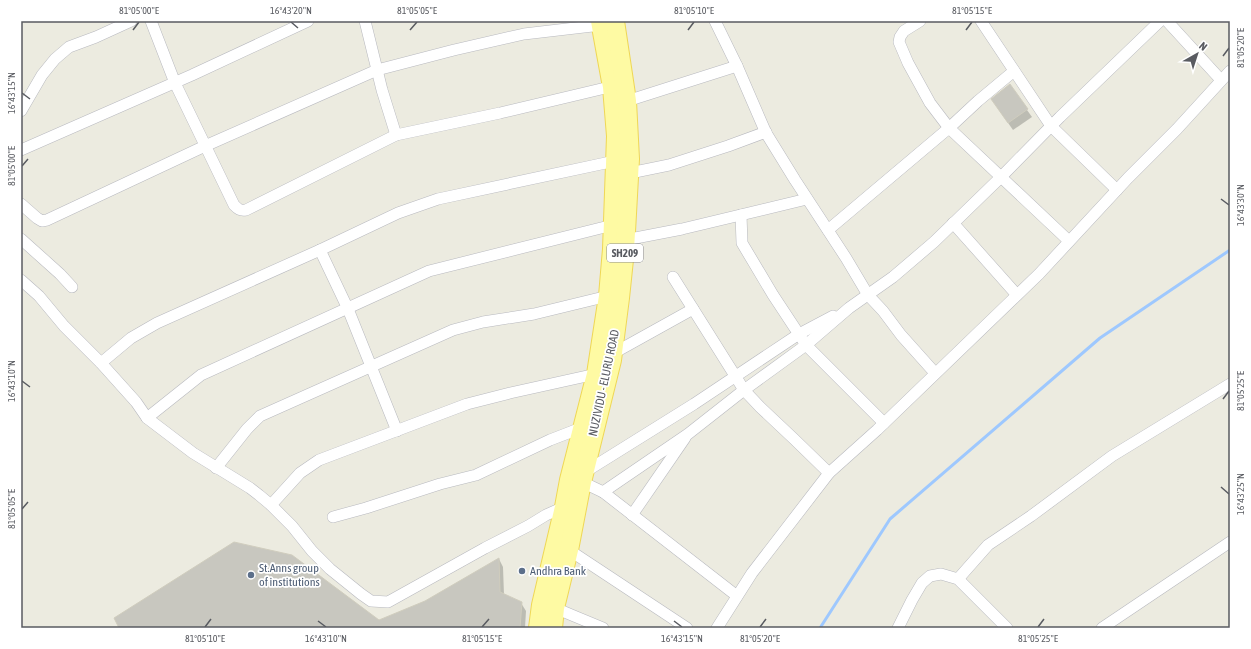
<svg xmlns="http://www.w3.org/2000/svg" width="1251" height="649" viewBox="0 0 1251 649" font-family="'Asap Condensed',sans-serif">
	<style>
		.shadow { fill: #0003 }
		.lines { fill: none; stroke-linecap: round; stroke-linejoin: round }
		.stream { stroke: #9ec8fe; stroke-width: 3 }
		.building { fill: #c8c7bf; stroke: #d0cdbe }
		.street-casing { stroke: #b8b9bf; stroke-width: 12 }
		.primary-casing { stroke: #efd755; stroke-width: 20 }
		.street { stroke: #fff; stroke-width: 11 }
		.primary { stroke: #fefaa3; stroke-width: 18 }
		.ticks { fill: none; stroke: #595b61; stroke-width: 1.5 }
		.service-dot { fill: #5c6f8a; stroke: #fff; stroke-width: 1.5 }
		.labels { text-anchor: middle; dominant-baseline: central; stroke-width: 3.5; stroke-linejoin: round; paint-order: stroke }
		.shield { fill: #fff; stroke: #8b8c90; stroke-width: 1 }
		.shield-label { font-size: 11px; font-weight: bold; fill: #595b61 }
		.street-label { font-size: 12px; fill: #595b61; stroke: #fff }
		.service-label { font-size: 12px; fill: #4e5e75; stroke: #fff; text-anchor: start }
		.neatline { fill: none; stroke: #595b61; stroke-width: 1.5 }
		.ticks-label { font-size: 10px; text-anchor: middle; fill: #595b61 }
	</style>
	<rect width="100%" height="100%" fill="#ecebe0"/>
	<g class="shadow">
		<polygon points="997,107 1027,110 1032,117 1013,130"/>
		<polygon points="499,559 503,567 504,595 521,603 526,611 525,628 120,628 379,622 426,601"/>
	</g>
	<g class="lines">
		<polyline class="stream" points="820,628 890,519 1100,338 1230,250"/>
	</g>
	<g class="building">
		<polygon points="1010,84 1028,109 1008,123 991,99"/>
		<polygon points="234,542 292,555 379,620 425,601 499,558 500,592 522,602 520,628 119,628 114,618"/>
	</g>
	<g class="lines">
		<defs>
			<g id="street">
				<path d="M 151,21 L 175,83 L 234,205 C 238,209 240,211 246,210 L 396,135 L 500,113 L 618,85"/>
				<polyline points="365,21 382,90 396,135"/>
				<polyline points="715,21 737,66 766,133 795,180 846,258 868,295 883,311 901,335 935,373"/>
				<polyline points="920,21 904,31 900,37 899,42 908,63 930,103 949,128 1069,241"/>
				<polyline points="981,21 1051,126 1117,190"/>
				<polyline points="1167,21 1221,80"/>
				<polyline points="627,101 737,66"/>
				<polyline points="21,111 42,75 55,59 69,47 96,37 131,21"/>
				<polyline points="21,150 192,75 308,21"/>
				<polyline points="630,173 669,165 728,146 766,132"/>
				<polyline points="21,204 37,218 42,221 47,220 205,146 377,70 454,50 524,34 601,25"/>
				<polyline points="741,215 742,243 773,295 806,345 884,423"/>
				<polyline points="953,223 1017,295"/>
				<polyline points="828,230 949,128 978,101 1014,71"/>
				<polyline points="21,239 60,274 72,287"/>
				<polyline points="625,240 682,229 807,199"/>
				<polyline points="320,250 348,309 397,431"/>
				<polyline points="673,277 744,390 760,407 794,439 829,473"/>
				<polyline points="21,280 39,296 64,326 101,363 136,402 147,418 193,453 250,488 259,495 271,505 292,526 312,551 330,569 361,594 371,601 388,602 485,548 528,526 546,515 564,507 566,508"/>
				<polyline points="612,354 693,309"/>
				<polyline points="101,363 131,338 157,323 320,250 398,213 438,199 615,161"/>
				<polyline points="147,418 201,375 429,271 613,225"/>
				<polyline points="216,468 247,429 260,416 453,330 483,322 534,314 608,296"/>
				<polyline points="585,472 694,404 799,334 833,316"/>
				<polyline points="577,481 582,482 603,492 737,596"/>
				<polyline points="603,492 688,434 744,390 806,345 849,308 893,277 934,242 1001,177 1060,117 1160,21"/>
				<polyline points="271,505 300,473 319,460 467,404 510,393 596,374"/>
				<polyline points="632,515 685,438"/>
				<polyline points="333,517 366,508 440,484 476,475 550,440 581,428"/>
				<polyline points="569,550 687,628"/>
				<polyline points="958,579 988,545 1031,516 1112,456 1230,384"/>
				<polyline points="555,608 574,616 603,628"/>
				<polyline points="717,628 752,573 829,473 877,430 1039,274 1128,178 1177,129 1230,71"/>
				<polyline points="898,628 912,600 922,583 930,576 941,574 958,579 1007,628"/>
				<polyline points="1102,628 1230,542"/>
			</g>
			<g id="primary">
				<polyline points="538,628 541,605 564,507 569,480 596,374 608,296 612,249 616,136 612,87 600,21"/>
				<polyline points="553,628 555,608 569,550 582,482 612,360 620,298 625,250 630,159 627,101 615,21"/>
			</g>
		</defs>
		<use href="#street" class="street-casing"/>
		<use href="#primary" class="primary-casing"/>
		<use href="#street" class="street"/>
		<use href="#primary" class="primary"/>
	</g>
	<path class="ticks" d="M 291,22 L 298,28M 133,30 L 139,22M 410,30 L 417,22M 688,30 L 694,22M 966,30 L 972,22M 1223,56 L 1229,48M 22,93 L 30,99M 22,166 L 28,159M 1221,199 L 1229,205M 22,381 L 30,387M 1223,399 L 1229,391M 1221,487 L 1229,494M 22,509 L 28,502M 318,621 L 326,627M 674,621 L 682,627M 205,627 L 211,619M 482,627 L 489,619M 760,627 L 766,619M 1038,627 L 1044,619"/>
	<g class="service-dot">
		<circle cx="522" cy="571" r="4"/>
		<circle cx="251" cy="575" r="4"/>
	</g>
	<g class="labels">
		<rect class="shield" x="607" y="244" width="36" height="18" rx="3"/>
		<g class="shield-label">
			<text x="625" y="253">SH209</text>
		</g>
		<g class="street-label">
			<text transform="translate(604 383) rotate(-78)">NUZIVIDU - ELURU ROAD</text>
		</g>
		<g class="service-label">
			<text x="259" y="568">St.Anns group<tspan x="259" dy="14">of institutions</tspan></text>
			<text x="530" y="571">Andhra Bank</text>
		</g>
	</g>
	<rect width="1251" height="649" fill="none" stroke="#ffffff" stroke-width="44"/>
	<g transform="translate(1197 54) rotate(39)" stroke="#ffffff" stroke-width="3" paint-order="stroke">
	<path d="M0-3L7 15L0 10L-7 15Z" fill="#595b61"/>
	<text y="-6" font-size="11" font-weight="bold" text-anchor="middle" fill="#595b61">N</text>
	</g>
	<rect x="22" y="22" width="1207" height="605" class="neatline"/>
	<g class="ticks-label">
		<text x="139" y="14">81°05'00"E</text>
		<text x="291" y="14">16°43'20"N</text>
		<text x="417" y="14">81°05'05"E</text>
		<text x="694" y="14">81°05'10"E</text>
		<text x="972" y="14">81°05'15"E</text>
		<text transform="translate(1240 48) rotate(-90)" y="4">81°05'20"E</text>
		<text transform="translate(11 93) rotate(-90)" y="4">16°43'15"N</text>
		<text transform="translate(11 166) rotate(-90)" y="4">81°05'00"E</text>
		<text transform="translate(1240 205) rotate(-90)" y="4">16°43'30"N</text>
		<text transform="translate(11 381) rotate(-90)" y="4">16°43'10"N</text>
		<text transform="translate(1240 391) rotate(-90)" y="4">81°05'25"E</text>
		<text transform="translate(1240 494) rotate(-90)" y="4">16°43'25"N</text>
		<text transform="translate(11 509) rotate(-90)" y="4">81°05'05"E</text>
		<text x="205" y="642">81°05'10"E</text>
		<text x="326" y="642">16°43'10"N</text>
		<text x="482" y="642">81°05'15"E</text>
		<text x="682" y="642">16°43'15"N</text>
		<text x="760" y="642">81°05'20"E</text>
		<text x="1038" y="642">81°05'25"E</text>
	</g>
</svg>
